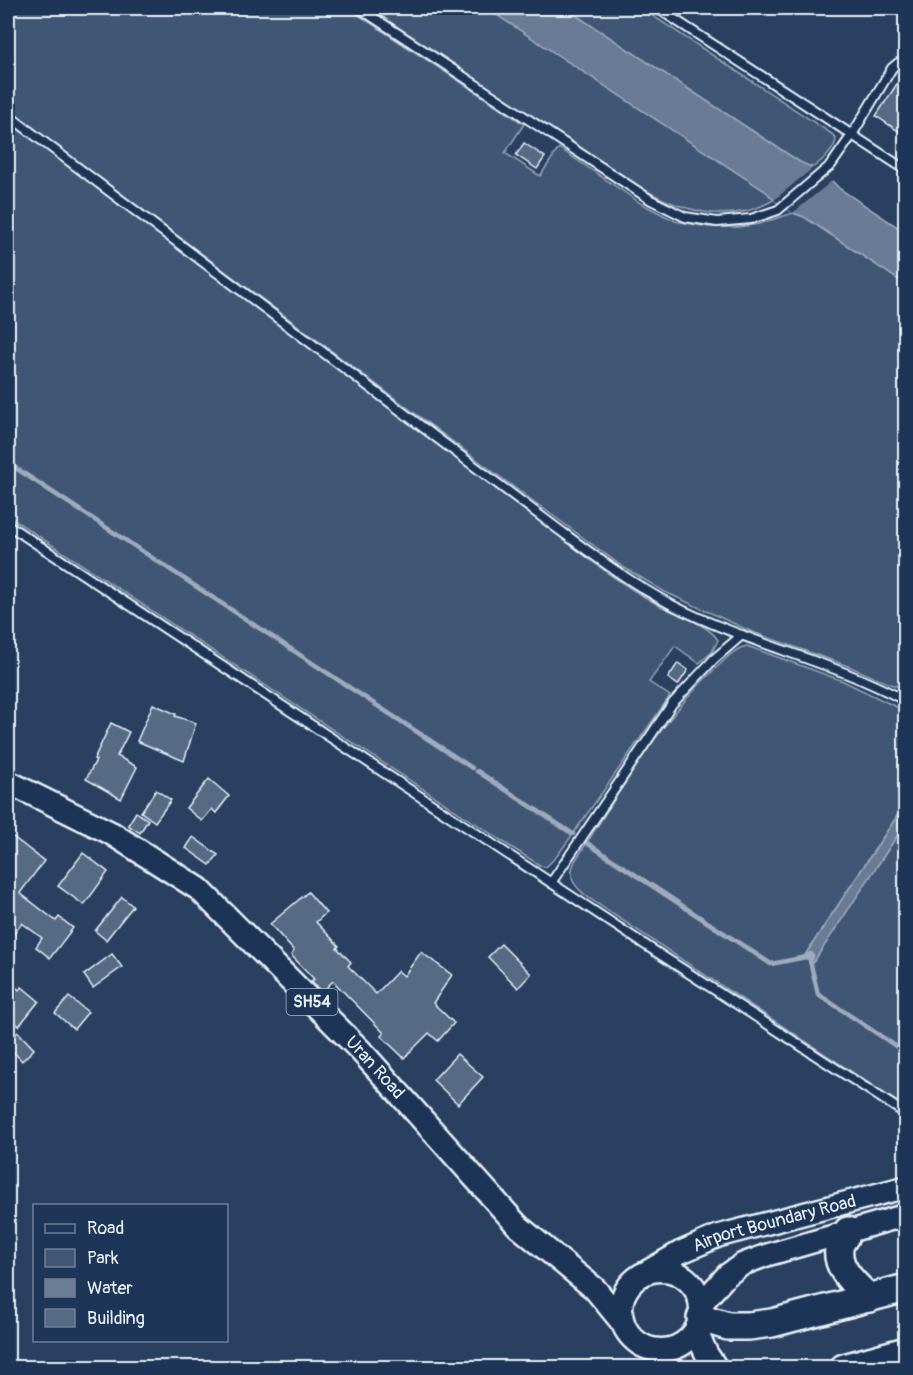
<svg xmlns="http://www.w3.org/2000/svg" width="913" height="1375" viewBox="0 0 913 1375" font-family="Pangolin,sans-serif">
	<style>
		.green { fill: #415774; stroke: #94a4b6; stroke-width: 1.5 }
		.water { fill: #6b7c95; stroke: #9dabbd; stroke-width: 1.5 }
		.pier { fill: #294061 }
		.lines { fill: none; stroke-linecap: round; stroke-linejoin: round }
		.stream { stroke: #9dabbd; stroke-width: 4.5 }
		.building { fill: #556a83; stroke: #e8f1f8; stroke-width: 1.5 }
		.lane-casing { stroke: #e8f1f8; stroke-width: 12 }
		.secondary-casing { stroke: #e8f1f8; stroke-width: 26 }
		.primary-casing { stroke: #e8f1f8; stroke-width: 27 }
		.highway-casing { stroke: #e8f1f8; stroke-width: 32 }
		.lane { stroke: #1d3557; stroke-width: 8 }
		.secondary { stroke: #1d3557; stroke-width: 21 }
		.primary { stroke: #1d3557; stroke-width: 22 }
		.highway { stroke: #1d3557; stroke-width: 27 }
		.labels { text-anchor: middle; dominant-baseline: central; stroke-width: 4.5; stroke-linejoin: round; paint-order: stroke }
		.shield { fill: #1d3557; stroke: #abb9c8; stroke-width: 1.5 }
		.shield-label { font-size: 16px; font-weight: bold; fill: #e8f1f8 }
		.street-label { font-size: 18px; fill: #e8f1f8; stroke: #1d3557 }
	</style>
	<rect width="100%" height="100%" fill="#294061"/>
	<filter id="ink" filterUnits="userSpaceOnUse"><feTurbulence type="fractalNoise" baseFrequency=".0167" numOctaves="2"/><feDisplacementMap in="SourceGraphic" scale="12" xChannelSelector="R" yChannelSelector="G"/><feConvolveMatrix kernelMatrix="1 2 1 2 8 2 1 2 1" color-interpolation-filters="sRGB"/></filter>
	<g filter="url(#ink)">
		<g class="green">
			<polygon points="8,8 348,8 524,124 505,153 540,176 559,148 642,204 675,221 708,227 738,227 759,224 793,213 804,217 905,284 905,686 895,686 848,666 750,631 665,592 623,567 503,479 8,109"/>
			<path d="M 369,8 L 641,8 L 832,134 L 836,138 C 836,152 817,164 807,172 C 795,182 782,196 768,203 C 728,224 682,211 645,190 Z"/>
			<path d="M 8,120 L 609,574 C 623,584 638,594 653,602 C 671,613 708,623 718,640 L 712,652 L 699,663 L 675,646 L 649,682 L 670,696 L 573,834 L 557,856 L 546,867 L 541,866 L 511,847 L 8,516 Z"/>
			<path d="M 747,646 L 843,681 L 905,711 L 905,804 L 805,955 L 807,959 L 813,962 L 905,824 L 905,1107 L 590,899 C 576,888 566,879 575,861 C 619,794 659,721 717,667 C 726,659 735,648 747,646 Z"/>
		</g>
		<g class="water">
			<path d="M 486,8 L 565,8 L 800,162 C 816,168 829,176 840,189 L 905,232 L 905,284 L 804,217 C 789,212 776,203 765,191 Z"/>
			<polygon points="905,804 905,824 813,963 807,959 805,955"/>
		</g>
		<polygon class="pier" points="814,167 833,180 793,213 774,200"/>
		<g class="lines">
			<g class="stream">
				<polyline points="8,463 472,768"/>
				<polyline points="477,771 573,834"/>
				<polyline points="587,843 771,964 806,957 811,954"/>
				<polyline points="812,956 810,961 818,994 906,1053"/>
			</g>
		</g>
		<g class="building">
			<polygon points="904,73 906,73 906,136 876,116"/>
			<polygon points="524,143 545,157 537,169 516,155"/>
			<polygon points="678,663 688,670 678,685 668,678"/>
			<polygon points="153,704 176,714 175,716 196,723 184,761 137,741"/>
			<polygon points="111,723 129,732 117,756 137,767 121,799 86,779 96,760 94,759"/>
			<polygon points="209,779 229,796 216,813 212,809 202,821 186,808"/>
			<polygon points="156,790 171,800 155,822 141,812"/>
			<polygon points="136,812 148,820 140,833 128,825"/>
			<polygon points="8,833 44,861 20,893 56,921 59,917 73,928 50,958 36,947 42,938 22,923 8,942"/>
			<polygon points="193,837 218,855 210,865 186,848"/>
			<polygon points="83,853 108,872 84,905 58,886"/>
			<polygon points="308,892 326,913 316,922 339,946 337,948 351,962 348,966 376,994 398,971 404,976 421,952 452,975 433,1003 454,1023 438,1041 429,1033 404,1058 381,1036 384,1033 333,981 322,992 311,981 314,979 291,955 294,951 270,924"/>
			<polygon points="122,897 133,906 106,940 95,931"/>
			<polygon points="501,944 531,974 518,988 488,957"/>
			<polygon points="112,954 122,967 93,988 84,975"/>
			<polygon points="8,980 19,990 22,987 39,1001 19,1026 8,1016"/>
			<polygon points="69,997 88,1012 74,1029 55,1013"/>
			<polygon points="18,1032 34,1049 22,1061 8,1046 8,1042"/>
			<polygon points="457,1054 483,1077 458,1104 433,1080"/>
		</g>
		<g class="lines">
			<defs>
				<g id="lane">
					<polyline points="359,8 651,200 685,217 717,222 751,219 778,210 831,165 852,135 892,68 898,63 906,67"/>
					<polyline points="657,8 906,170"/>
					<path d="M 8,115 L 554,526 C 592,554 630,583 672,605 C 748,644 830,660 906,701"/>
					<polyline points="8,525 650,948 906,1114"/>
					<polyline points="551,883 672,704 714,659 742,635"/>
				</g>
				<g id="secondary">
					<path id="s1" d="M 648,1271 L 679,1253 L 718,1236 L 906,1187"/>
					<polyline points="701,1304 727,1275 743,1264 767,1255 906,1215"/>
				</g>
				<g id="primary">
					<path id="s2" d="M 8,782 L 111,833 L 199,889 L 361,1051 L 518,1226 L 595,1289 L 622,1322"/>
					<circle cx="661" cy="1310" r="40"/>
					<polyline points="696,1331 707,1355 716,1368"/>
				</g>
				<g id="highway">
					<path d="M 848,1231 C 846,1235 842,1240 840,1244 C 833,1266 855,1285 869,1298"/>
					<polyline points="701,1318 728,1326 749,1326 772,1323 906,1288"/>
					<polyline points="844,1368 906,1351"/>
				</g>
			</defs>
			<use href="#lane" class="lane-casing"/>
			<use href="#secondary" class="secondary-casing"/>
			<use href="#primary" class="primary-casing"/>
			<use href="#highway" class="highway-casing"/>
			<use href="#lane" class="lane"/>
			<use href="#secondary" class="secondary"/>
			<use href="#primary" class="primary"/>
			<use href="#highway" class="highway"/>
		</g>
	</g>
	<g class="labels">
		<rect class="shield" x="286.5" y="989" width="51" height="26" rx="4.5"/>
		<g class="shield-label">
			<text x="312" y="1002">SH54</text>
		</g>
		<g class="street-label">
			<text stroke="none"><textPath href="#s2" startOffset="470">Uran Road</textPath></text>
			<text stroke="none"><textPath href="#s1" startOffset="136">Airport Boundary Road</textPath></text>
		</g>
	</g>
	<rect width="913" height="1375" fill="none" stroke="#1d3557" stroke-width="30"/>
	<rect x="15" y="15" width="883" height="1345" fill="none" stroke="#e8f1f8" stroke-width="2" filter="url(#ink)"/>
	<rect x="33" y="1204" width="195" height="138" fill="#1d3557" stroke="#6e8097" stroke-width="1.5"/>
	<rect x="45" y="1224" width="30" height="9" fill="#1d3557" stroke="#6e8097" stroke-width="1.5"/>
	<text x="87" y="1234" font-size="18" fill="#e8f1f8">Road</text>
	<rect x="45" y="1249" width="30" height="18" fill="#415774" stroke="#6e8097" stroke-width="1.5"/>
	<text x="87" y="1264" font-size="18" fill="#e8f1f8">Park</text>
	<rect x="45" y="1279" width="30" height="18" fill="#6b7c95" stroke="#6e8097" stroke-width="1.5"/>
	<text x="87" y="1294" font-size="18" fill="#e8f1f8">Water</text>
	<rect x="45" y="1309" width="30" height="18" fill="#556a83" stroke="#6e8097" stroke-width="1.5"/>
	<text x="87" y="1324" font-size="18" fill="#e8f1f8">Building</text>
</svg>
